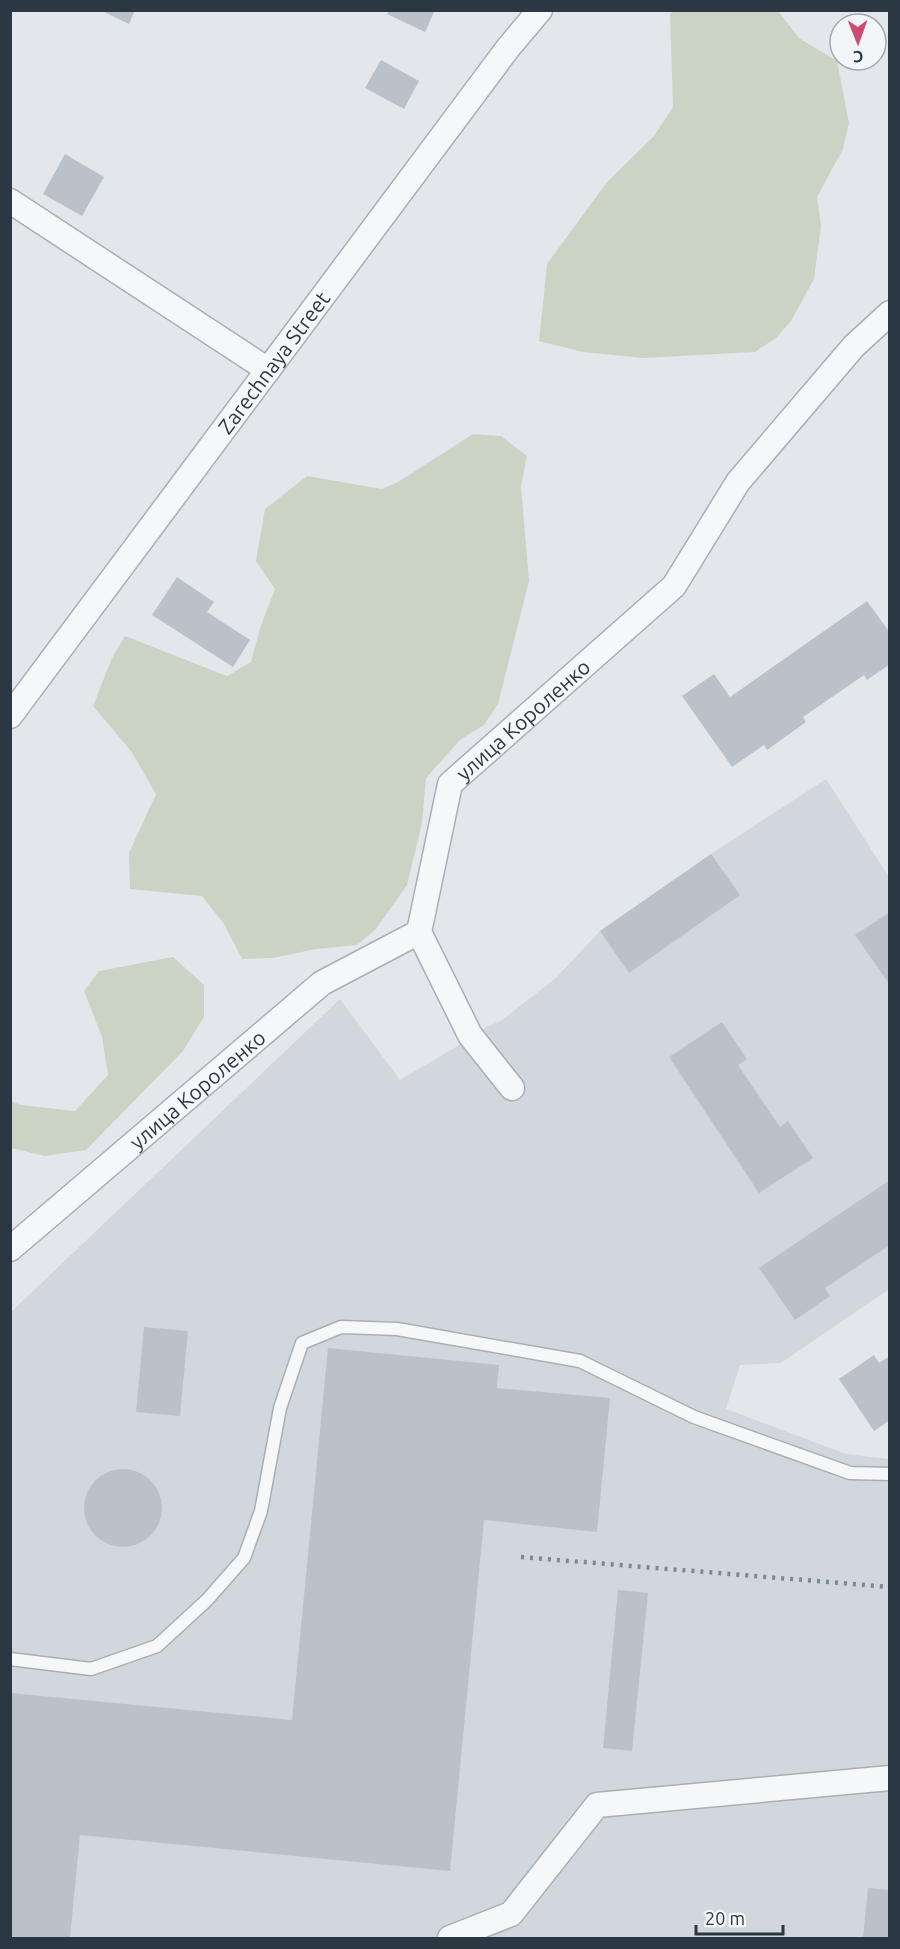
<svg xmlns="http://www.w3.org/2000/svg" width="900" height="1949" viewBox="0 0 900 1949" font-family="Ubuntu,sans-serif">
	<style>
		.built { fill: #d1d7dd }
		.green { fill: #cbd4c4 }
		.building { fill: #bac1c8 }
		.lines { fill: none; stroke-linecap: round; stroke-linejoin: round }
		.service-casing { stroke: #a8afb5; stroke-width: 15 }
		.minor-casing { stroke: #a8afb5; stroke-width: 27 }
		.service { stroke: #f5f7f9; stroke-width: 12 }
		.minor { stroke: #f5f7f9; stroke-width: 24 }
		.rail { stroke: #7c8994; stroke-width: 4.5; stroke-dasharray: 3 6; stroke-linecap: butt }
		.labels { text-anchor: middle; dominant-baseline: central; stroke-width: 5; stroke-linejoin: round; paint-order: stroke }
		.street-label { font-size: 21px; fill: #2b3743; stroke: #f2f6f8 }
	</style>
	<rect width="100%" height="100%" fill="#e3e7eb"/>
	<polygon class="built" points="826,779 889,877 889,1289 781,1363 740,1365 726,1409 846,1454 889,1459 889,1938 11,1938 11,1312 340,999 400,1080 456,1047 470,1035 502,1020 556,978 600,931 711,854"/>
	<g class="green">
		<polygon points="674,10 778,11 799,38 837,61 849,123 843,149 817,197 821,226 814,279 791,321 777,337 755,352 643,358 583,352 539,341 547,264 607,182 654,136 673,107 670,14"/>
		<polygon points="473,434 501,436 527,456 521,486 529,581 498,704 484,725 460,740 426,778 422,823 407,885 376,929 357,945 316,949 273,958 242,959 224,924 202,896 130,889 129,853 156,794 131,751 93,706 112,658 125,636 227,676 251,662 260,628 275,589 256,561 265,509 307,476 382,489 398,482"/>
		<polygon points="173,957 204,985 204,1017 183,1051 86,1150 45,1156 11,1148 11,1101 21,1105 75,1111 108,1075 102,1037 84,991 99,971"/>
	</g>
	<g class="building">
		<polygon points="100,10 135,10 129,24"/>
		<polygon points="389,10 435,10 425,32 387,14"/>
		<polygon points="381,60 419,81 404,109 365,88"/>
		<polygon points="65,154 104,177 82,216 43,194"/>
		<polygon points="177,577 214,602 207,612 250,640 233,667 152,615"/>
		<polygon points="867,601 890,633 890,664 867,680 864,675 803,717 806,722 767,750 764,745 732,767 682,696 714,674 730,697"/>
		<polygon points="711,854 740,895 629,973 600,931"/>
		<polygon points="890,912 890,985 855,935"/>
		<polygon points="722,1022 747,1059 738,1065 780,1127 788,1121 813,1158 759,1193 669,1057"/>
		<polygon points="890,1180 890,1245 825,1288 830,1296 795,1320 759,1268"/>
		<polygon points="144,1327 188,1331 180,1416 136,1412"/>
		<polygon points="328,1348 499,1365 497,1388 610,1398 597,1532 484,1520 450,1871 80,1835 70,1938 10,1938 10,1693 292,1720"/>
		<polygon points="874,1355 879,1363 890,1356 890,1420 874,1431 839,1379"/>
		<circle cx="123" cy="1508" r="39"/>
		<polygon points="618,1590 648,1593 632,1751 603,1748"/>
		<polygon points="868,1888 890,1890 890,1938 863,1938"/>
	</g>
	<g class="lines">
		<defs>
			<polyline id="service" points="10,1659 91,1669 157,1646 207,1600 244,1558 261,1511 280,1408 302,1343 341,1327 397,1329 580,1361 694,1417 850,1473 890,1474"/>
			<g id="minor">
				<polyline points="10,201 268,370"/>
				<path id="s1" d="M 10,716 L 508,48 L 540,10"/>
				<polyline points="419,932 470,1035 512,1088"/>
				<path id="s2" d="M 10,1249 L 322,983 L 419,932 L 450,784 L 674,586 L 738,482 L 854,346 L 890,313"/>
				<polyline points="450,1938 511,1914 597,1805 890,1778"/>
			</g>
		</defs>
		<use href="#service" class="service-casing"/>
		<use href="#minor" class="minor-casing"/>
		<use href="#service" class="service"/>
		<use href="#minor" class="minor"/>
		<polyline class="rail" points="521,1557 890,1587"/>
	</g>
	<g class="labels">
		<g class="street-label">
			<text stroke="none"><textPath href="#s1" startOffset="441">Zarechnaya Street</textPath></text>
			<text stroke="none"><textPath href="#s2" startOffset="768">улица Короленко</textPath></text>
			<text stroke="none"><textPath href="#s2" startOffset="246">улица Короленко</textPath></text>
		</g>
	</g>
	<rect width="900" height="1949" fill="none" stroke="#2b3743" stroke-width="24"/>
	<g transform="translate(858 42) rotate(179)"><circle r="28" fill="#f2f6f8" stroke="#a2aab0" stroke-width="1.5"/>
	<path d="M0-4.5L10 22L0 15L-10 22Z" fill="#cc4b72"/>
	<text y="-9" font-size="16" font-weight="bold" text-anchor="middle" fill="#2b3743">С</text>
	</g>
	<path d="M696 1925v9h87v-9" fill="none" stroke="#2b3743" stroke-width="3"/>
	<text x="705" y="1925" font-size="18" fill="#2b3743" stroke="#f2f6f8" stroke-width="4.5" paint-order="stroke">20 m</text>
</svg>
